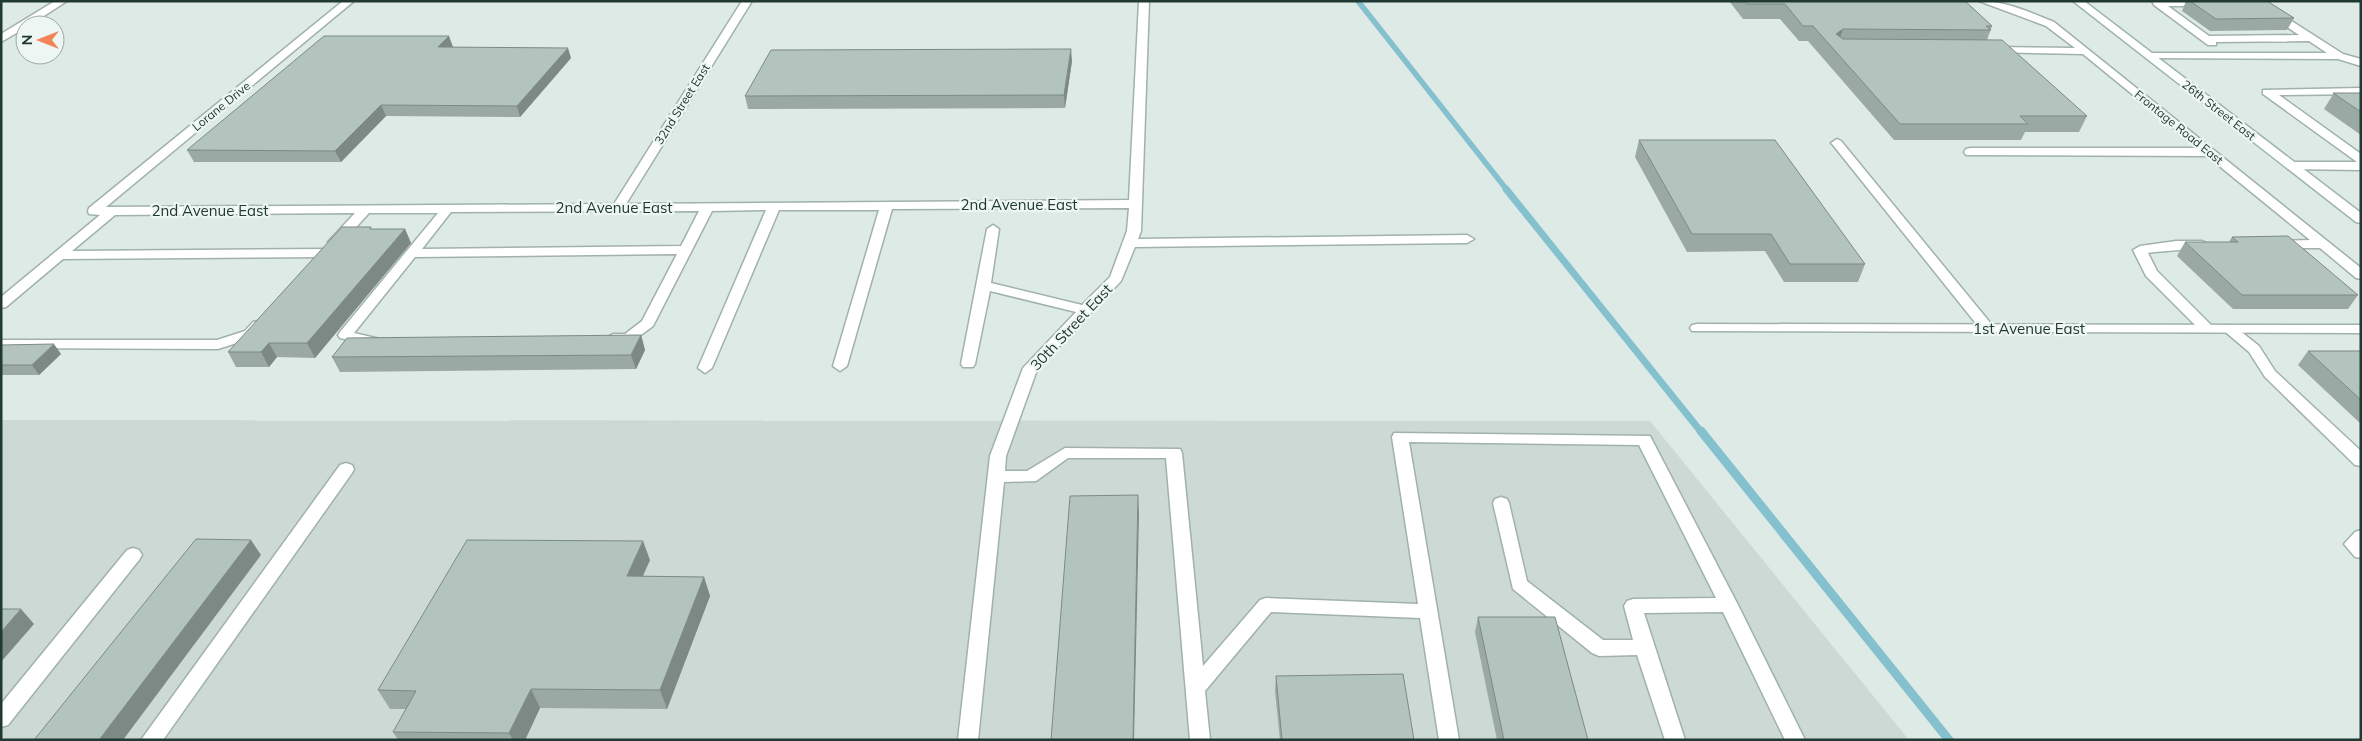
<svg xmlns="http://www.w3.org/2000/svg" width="2362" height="741" viewBox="0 0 2362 741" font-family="Mulish,sans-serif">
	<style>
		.built { fill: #ccd9d4 }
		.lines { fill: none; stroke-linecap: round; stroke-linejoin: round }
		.stream-far2 { stroke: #85c0cf; stroke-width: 5.5 }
		.stream-far1 { stroke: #85c0cf; stroke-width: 7 }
		.stream { stroke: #85c0cf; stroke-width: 9 }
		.service-casing { stroke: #a1b1ac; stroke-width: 3 }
		.minor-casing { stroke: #a1b1ac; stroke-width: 3 }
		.secondary-casing { stroke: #9db5ae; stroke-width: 3 }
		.service { fill: #fff; fill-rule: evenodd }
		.minor { fill: #fff; fill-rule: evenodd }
		.secondary { fill: #fff; fill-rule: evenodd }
		.wall { fill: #9aa9a3 }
		.shaded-wall { fill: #7d8985 }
		.building { fill: #b3c4be; stroke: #7d8985 }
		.labels { text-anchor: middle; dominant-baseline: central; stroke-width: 4.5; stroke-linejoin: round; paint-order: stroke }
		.far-street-label { font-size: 12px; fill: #203933; stroke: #eef6f3 }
		.street-label { font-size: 15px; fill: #203933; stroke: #eef6f3 }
	</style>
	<rect width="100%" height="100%" fill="#deeae5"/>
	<polygon class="built" points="1,420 1650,421 1909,740 1,740"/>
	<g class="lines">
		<polyline class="stream-far2" points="1358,1 1507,190"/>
		<polyline class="stream-far1" points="1506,189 1702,433"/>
		<polyline class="stream" points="1701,431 1949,740"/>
		<defs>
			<g id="service">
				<path d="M 343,1 L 354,1 L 106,207 L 614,204 L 742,1 L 752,1 L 626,204 L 1129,200 L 1139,1 L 1149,1 L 1141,231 L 1138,239 L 1467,235 L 1474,239 L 1467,243 L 1135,247 L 1121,281 L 1037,370 L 1006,456 L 1005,471 L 1027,471 L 1065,448 L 1180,449 L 1182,453 L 1203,666 L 1260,600 L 1266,598 L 1418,604 L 1392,437 L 1394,433 L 1650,436 L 1738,605 L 1805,740 L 1785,740 L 1723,612 L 1644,613 L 1685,740 L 1665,740 L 1637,655 L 1599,656 L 1592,653 L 1513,589 L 1493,503 L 1495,499 L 1501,497 L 1507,499 L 1509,503 L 1527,581 L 1603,640 L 1633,640 L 1624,606 L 1627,601 L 1633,599 L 1716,598 L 1639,445 L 1409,442 L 1459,740 L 1439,740 L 1420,618 L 1271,612 L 1205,691 L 1210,740 L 1190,740 L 1166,458 L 1068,458 L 1036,481 L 1004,482 L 978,740 L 958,740 L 990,456 L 1023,368 L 1076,312 L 990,291 L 975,364 L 973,367 L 963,367 L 961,364 L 987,229 L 993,225 L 999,229 L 991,283 L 1082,305 L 1110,277 L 1127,231 L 1129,208 L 892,209 L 847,366 L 840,371 L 833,366 L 879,210 L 779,210 L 712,368 L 705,373 L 698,368 L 766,210 L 712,211 L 653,326 L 633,341 L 628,342 L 613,342 L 606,338 L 613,334 L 625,334 L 642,321 L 677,254 L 415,257 L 354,333 L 380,339 L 382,342 L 380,345 L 375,346 L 340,338 L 338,335 L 340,332 L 438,213 L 369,213 L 340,245 L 335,246 L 328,242 L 355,213 L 115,215 L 72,251 L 325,249 L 332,253 L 325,257 L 63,259 L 6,307 L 1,308 L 1,297 L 100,215 L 89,214 L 88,211 L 89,208 ZM 699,211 L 681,246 L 422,249 L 451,212 Z"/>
				<path d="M 1979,1 C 2006,1 2029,12 2054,22 L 2361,268 L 2361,279 L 2356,278 L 2320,248 L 2272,248 L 2270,245 L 2272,242 L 2277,241 L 2310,240 L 2207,156 L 1966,155 L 1964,152 L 1966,149 L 1970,148 L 2198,148 L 2083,54 L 1989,52 L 1988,50 L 1993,47 L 2075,48 L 2046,26 Z"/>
				<polygon points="2152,1 2210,1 2209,5 2206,6 2168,6 2209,36 2299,35 2248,1 2260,1 2343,54 2361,59 2361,66 2338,59 2146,58 2146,54 2150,53 2327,53 2309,41 2216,42 2216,45 2208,45 2154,5"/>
				<polygon points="2361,88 2361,94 2279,95 2361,154 2361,170 2288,169 2286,166 2288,163 2292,162 2357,162 2263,94 2263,90"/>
				<polygon points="1837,139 1841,141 1992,325 1994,328 1992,331 1982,331 1833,145 1831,143"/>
				<path d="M 2176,241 L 2202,241 L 2209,245 C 2205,249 2159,251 2148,253 L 2157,271 L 2211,325 L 2213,328 L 2211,331 L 2201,331 L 2146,276 L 2133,250 L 2140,246 Z"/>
				<polygon points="258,321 265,325 255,337 218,349 1,348 1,340 217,340 245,331 253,322"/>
				<polygon points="2229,325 2234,326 2259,346 2275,371 2361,451 2361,466 2355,465 2265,377 2249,352 2222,329"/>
				<polygon points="346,463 352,465 354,469 352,473 163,740 141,740 340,465"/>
				<polygon points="2361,530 2361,558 2355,557 2344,544 2355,532"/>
				<polygon points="133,548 139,550 142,555 139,560 8,725 1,727 1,704 127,550"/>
			</g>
			<g id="minor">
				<polygon points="55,1 67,1 30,25 25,25 25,28 1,42 1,34"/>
				<polygon points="1697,324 2361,325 2361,333 1692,331 1690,328 1692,325"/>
			</g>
			<polygon id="secondary" points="2073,1 2084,1 2361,213 2361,223 2356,222"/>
		</defs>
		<use href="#service" class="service-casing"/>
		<use href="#minor" class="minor-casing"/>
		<use href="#secondary" class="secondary-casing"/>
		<use href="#service" class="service"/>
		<use href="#minor" class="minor"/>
		<use href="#secondary" class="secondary"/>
	</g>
	<g class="wall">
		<polygon points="1729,1 1965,1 1992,26 1987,40 2087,116 2079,132 2025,132 2021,140 1894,140 1808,41 1799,41 1780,19 1743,19"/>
		<polygon points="2186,1 2267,1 2294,18 2287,30 2210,31 2182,11"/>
		<polygon points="452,47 571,58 520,117 386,116 341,162 194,162 187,150"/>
		<polygon points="1072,61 1065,108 748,109 745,96"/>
		<polygon points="2334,93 2361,93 2361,135 2324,109"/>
		<polygon points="1639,140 1865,264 1858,282 1784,282 1765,251 1687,252 1635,157"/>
		<polygon points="372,229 405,229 411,243 315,358 277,357 269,367 236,367 228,352"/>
		<polygon points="2232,237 2358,295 2348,309 2233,309 2177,256 2185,242 2229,242"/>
		<polygon points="641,335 645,350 636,369 340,372 332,357"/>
		<polygon points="1,345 61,354 39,375 1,375"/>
		<polygon points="2308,351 2361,351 2361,424 2298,365"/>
		<polygon points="650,560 643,576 704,577 710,596 667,709 540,708 525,740 398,740 393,732 406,709 390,709 378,690"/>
		<polygon points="1478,617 1588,740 1497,740 1475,632"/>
		<polygon points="1276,676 1414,740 1280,740 1275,691"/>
	</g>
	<g class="shaded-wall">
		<polygon points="1843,29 1838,44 1836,34"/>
		<polygon points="449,36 453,47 438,47"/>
		<polygon points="568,48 571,58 520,117 517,106"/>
		<polygon points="1071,49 1072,61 1065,108 1064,95"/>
		<polygon points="381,105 386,116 341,162 335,151"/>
		<polygon points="405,229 411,243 315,358 307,343"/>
		<polygon points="641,335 645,350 636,369 631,355"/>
		<polygon points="269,343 277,357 269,367 261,352"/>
		<polygon points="54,344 61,354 39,375 32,365"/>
		<polygon points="1138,495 1139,514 1134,740 1133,740"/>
		<polygon points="251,540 261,555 123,740 99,740"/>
		<polygon points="643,541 650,560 634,595 627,576"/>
		<polygon points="704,577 710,596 667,709 660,690"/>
		<polygon points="21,609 34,624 1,662 1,632"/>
		<polygon points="531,689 540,708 525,740 513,740 509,733"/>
	</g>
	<g class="building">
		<polygon points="1745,1 1965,1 1992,26 1986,26 1991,30 1843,29 1836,34 1843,39 2002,40 2087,116 2020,116 2028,124 1900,124 1813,26 1803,26 1785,4 1747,4"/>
		<polygon points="2190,1 2267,1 2294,18 2216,19"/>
		<polygon points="324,36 449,36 438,47 568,48 517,106 381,105 335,151 187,150"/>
		<polygon points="1071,49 1064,95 745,96 771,50"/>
		<polygon points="2333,93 2361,93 2361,112"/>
		<polygon points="1639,140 1775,140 1865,264 1790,264 1771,234 1692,234"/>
		<polygon points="342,227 371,227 370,229 405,229 307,343 269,343 261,352 228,352"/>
		<polygon points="2288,236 2358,295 2242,295 2185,242 2238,242 2232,237"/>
		<polygon points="641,335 631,355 332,357 347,338"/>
		<polygon points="54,344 32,365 1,365 1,345"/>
		<polygon points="2308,351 2361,351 2361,400"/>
		<polygon points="1138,495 1133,740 1051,740 1070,496"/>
		<polygon points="196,539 251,540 99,740 34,740"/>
		<polygon points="467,540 643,541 627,576 704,577 660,690 531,689 509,733 393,732 416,691 378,690"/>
		<polygon points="1,609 21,609 1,632"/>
		<polygon points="1478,617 1555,617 1588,740 1504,740"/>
		<polygon points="1403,674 1414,740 1282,740 1276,676"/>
	</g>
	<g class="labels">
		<g class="far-street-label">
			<text transform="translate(682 104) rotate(-58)">32nd Street East</text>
			<text transform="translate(221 106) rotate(-39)">Lorane Drive</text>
			<text transform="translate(2219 110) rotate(38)">26th Street East</text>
			<text transform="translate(2179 127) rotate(39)">Frontage Road East</text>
		</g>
		<g class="street-label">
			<text x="1019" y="204">2nd Avenue East</text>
			<text x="614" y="207">2nd Avenue East</text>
			<text x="210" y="210">2nd Avenue East</text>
			<text transform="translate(1071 327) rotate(-47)">30th Street East</text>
			<text x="2029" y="328">1st Avenue East</text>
		</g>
	</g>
	<rect width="2362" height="741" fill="none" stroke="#203933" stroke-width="5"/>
	<g transform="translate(40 40) rotate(270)"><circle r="24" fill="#eef6f3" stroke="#9caaa6"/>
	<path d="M0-4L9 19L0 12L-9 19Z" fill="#f18354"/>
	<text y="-8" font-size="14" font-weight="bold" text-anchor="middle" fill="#203933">N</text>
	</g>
</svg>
